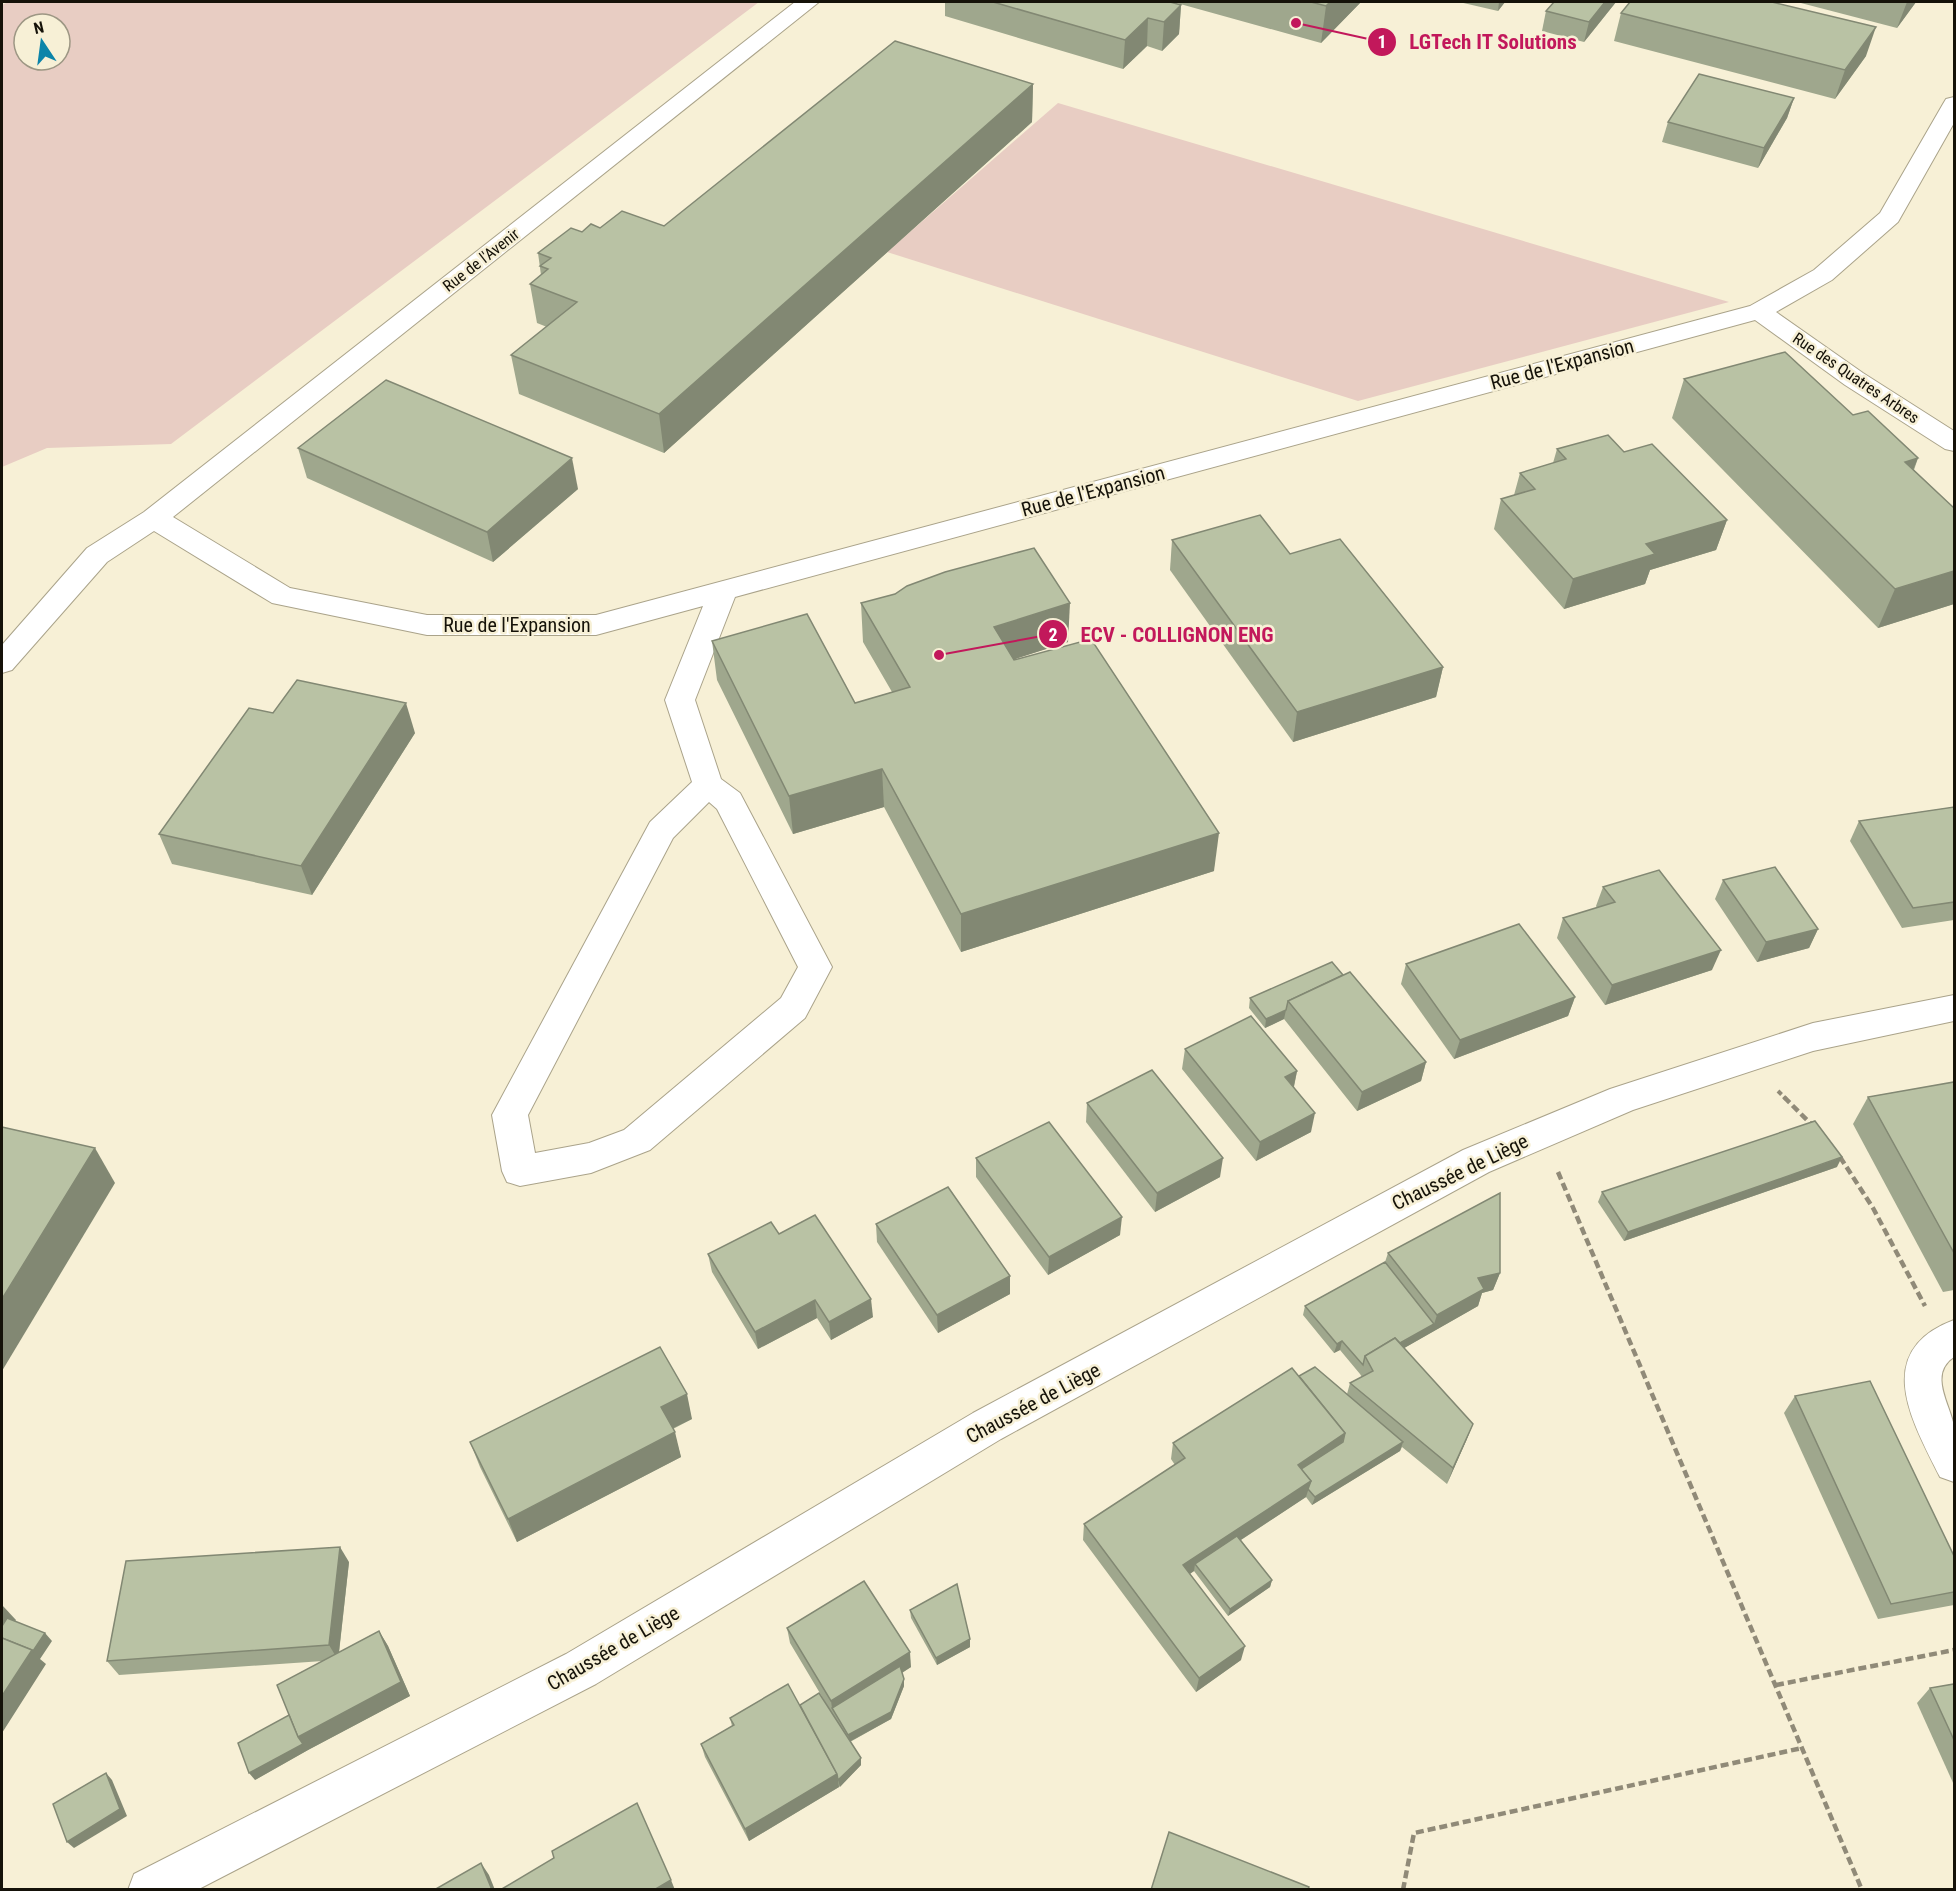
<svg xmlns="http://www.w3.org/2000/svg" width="1956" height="1891" viewBox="0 0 1956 1891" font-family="'Roboto Condensed',sans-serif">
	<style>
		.green { fill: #e8cdc3; fill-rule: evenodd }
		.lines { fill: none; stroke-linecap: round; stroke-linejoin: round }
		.minor-casing { stroke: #aaa38a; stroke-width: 2 }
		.major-casing { stroke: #aaa38a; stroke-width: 2 }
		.path-far1 { stroke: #908a78; stroke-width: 4; stroke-dasharray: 5 3; stroke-linecap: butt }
		.path { stroke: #908a78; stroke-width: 4.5; stroke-dasharray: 8 4; stroke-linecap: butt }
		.minor { fill: #fff; fill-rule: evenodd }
		.major { fill: #fff; fill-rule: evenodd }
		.wall { fill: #9fa78d }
		.shaded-wall { fill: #828873 }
		.building { fill: #b9c2a4; stroke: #828873; stroke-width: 1.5 }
		.labels { text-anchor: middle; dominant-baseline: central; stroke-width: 5; stroke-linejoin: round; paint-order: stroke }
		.far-street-label { font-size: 16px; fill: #151209; stroke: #f7f0d6 }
		.street-label { font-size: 20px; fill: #151209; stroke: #f7f0d6 }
		.leader { fill: none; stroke: #c2185b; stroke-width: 2 }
		.callout-dot { fill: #c2185b; stroke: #f7f0d6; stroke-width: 2 }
		.mark-label { font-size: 18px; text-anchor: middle; font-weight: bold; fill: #fff }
		.callout-label { font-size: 21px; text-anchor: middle; font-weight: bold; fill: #c2185b; stroke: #f7f0d6; stroke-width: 5; stroke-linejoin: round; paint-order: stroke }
	</style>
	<rect width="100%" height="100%" fill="#f7f0d6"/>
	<g class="green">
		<path d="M 8,2 L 759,2 L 171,444 L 47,448 L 2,467 L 2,5 ZM 24,24 L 60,24 L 60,60 L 24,60 Z"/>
		<polygon points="1058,103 1729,302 1358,401 887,252"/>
	</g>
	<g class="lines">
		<defs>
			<g id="minor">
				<path d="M 795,2 L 819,2 L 173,517 L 290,588 L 427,615 L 596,615 L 1750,306 L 1814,270 L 1880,213 L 1943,104 L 1946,99 L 1954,97 L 1954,123 L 1898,222 L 1832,280 L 1776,312 L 1863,373 L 1954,431 L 1954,451 L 1945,449 L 1845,385 L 1755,320 L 735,597 L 695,700 L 721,779 L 740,793 L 832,967 L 805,1018 L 650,1150 L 591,1173 L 520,1186 L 507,1182 L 502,1171 L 492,1115 L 650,822 L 692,782 L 665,700 L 703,606 L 596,635 L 427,635 L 272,603 L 154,531 L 107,562 L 12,670 L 2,673 L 2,645 L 87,548 L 144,512 ZM 709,802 L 717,809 L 798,967 L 781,998 L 624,1130 L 589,1143 L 535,1153 L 528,1115 L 673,838 Z"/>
				<path d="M 1954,1320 L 1954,1357 C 1928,1374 1950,1404 1954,1426 C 1956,1442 1956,1466 1954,1482 L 1940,1477 C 1912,1421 1871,1351 1954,1320 Z"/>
			</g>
			<polygon id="major" points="1954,995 1954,1021 1813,1051 1633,1110 1489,1172 1001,1439 596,1684 197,1890 128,1890 134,1874 566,1654 973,1413 1463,1150 1610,1089 1813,1023"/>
		</defs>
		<use href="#minor" class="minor-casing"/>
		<use href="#major" class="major-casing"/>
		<polyline class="path-far1" points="1778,1091 1786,1099"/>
		<g class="path">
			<polyline points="1784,1097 1813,1126"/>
			<polyline points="1840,1157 1873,1208 1925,1306"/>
			<polyline points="1558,1172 1862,1890"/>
			<polyline points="1776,1685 1954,1650"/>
			<polyline points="1403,1890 1414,1833 1802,1748"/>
		</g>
		<use href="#minor" class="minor"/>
		<use href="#major" class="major"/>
	</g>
	<g class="wall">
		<polygon points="945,2 1170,2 1181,5 1179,34 1162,51 1147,46 1123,69 945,16"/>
		<polygon points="1173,2 1361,2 1360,3 1321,43"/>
		<polygon points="1459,2 1505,2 1498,11"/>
		<polygon points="1554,2 1616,2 1584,42 1542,31 1546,11"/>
		<polygon points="1797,2 1916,2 1897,28"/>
		<polygon points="1621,13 1866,56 1835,99 1614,41"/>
		<polygon points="1033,84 1032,122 664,453 519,394 511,355 547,327 537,323 530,284 541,275 538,253 582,232 600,228 664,226"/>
		<polygon points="1794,98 1787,118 1758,168 1662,142 1668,122"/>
		<polygon points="1684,379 1853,415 1918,458 1914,470 1954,508 1954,604 1878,628 1672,418"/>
		<polygon points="298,448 578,489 493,562 307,478"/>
		<polygon points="1557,449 1624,452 1727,520 1716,550 1650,570 1645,584 1564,609 1494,529 1501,499 1514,495 1520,473 1553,463"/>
		<polygon points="1172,540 1290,554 1443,667 1436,697 1293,742 1170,570"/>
		<polygon points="861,603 1068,642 1014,659 1214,871 961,952 884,807 793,834 717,680 712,641 855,703 892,692 863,642"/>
		<polygon points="273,713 415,733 312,895 172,864 159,834"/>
		<polygon points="1954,807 1954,920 1902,928 1850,841 1859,821"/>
		<polygon points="1723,880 1818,929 1809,948 1757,962 1715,899"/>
		<polygon points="1603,887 1712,970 1605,1005 1557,938 1563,918 1597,908 1596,906"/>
		<polygon points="1406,964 1575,997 1568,1016 1454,1059 1401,984"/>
		<polygon points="1343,975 1426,1062 1421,1081 1357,1111 1284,1019 1265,1028 1249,1008 1250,998"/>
		<polygon points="1185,1049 1297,1071 1294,1087 1311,1132 1256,1161 1182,1069"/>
		<polygon points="1954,1082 1954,1290 1943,1292 1853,1124 1868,1097"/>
		<polygon points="1087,1103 1220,1177 1155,1212 1086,1122"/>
		<polygon points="976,1158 1120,1235 1048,1275 976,1177"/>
		<polygon points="1837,1167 1624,1241 1598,1202 1602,1192"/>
		<polygon points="876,1224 1010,1294 938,1333 877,1242"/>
		<polygon points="779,1234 873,1317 831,1340 817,1318 758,1349 712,1272 708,1254"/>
		<polygon points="1388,1253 1500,1273 1493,1290 1482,1293 1478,1306 1404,1348 1473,1424 1466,1441 1447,1484 1402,1447 1400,1451 1312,1505 1306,1497 1241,1540 1272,1580 1270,1587 1228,1616 1194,1571 1190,1574 1241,1660 1196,1692 1083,1540 1084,1524 1175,1465 1171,1459 1173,1443 1299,1376 1347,1394 1350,1383 1362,1377 1360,1374 1340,1350 1334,1353 1303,1315 1305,1306 1385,1262"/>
		<polygon points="1795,1396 1954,1556 1954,1605 1878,1619 1784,1413"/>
		<polygon points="692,1419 673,1429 681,1457 517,1542 480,1467 470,1442"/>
		<polygon points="349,1562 339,1653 379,1631 388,1646 410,1696 308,1750 255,1780 289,1715 323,1661 119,1675 107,1661"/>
		<polygon points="910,1610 970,1639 970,1647 937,1665 911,1618"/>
		<polygon points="787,1628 911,1667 902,1673 904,1686 891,1719 850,1742 861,1758 861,1765 839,1787 749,1841 705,1757 701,1744 732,1726 730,1718 800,1705 830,1710 790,1643"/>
		<polygon points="1954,1684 1954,1785 1917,1703 1930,1688"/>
	</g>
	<g class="shaded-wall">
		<polygon points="1330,2 1361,2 1360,3 1321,43 1326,6"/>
		<polygon points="1499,2 1505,2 1498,11"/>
		<polygon points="1605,2 1616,2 1584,42 1589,22"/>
		<polygon points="1907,2 1916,2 1897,28"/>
		<polygon points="1181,5 1179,34 1162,51 1164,22"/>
		<polygon points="1148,18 1147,46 1123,69 1125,40"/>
		<polygon points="1876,27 1866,56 1835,99 1845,70"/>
		<polygon points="1033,84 1032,122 664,453 659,414"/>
		<polygon points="1794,98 1787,118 1758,168 1764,148"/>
		<polygon points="572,458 578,489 493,562 487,532"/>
		<polygon points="1918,458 1902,497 1905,462"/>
		<polygon points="1727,520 1716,550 1650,570 1645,584 1564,609 1573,579 1646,544"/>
		<polygon points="1954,571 1954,604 1878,628 1895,589"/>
		<polygon points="1070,603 1068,642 994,666 994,627"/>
		<polygon points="1443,667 1436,697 1293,742 1297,712"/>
		<polygon points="406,703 415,733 312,895 301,866"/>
		<polygon points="882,769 884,807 793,834 789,796"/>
		<polygon points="1219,833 1214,871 961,952 961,914"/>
		<polygon points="1818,929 1809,948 1757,962 1766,942"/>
		<polygon points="1721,950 1712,970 1605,1005 1612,985"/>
		<polygon points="1575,997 1568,1016 1454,1059 1460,1040"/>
		<polygon points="1286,1010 1284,1019 1265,1028 1266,1019"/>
		<polygon points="1426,1062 1421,1081 1357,1111 1362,1092"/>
		<polygon points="1297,1071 1293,1090 1285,1077"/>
		<polygon points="1315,1113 1311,1132 1256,1161 1260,1142"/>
		<polygon points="95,1148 115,1183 2,1371 2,1299"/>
		<polygon points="1842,1157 1837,1167 1624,1241 1628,1232"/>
		<polygon points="1223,1158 1220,1177 1155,1212 1157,1193"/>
		<polygon points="1122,1217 1120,1235 1048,1275 1049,1257"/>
		<polygon points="1500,1273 1493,1290 1482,1293 1478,1306 1371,1367 1368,1362 1434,1324 1437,1315 1478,1278"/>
		<polygon points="1010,1276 1010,1294 938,1333 937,1315"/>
		<polygon points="871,1299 873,1317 831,1340 829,1322"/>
		<polygon points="815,1300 817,1318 758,1349 755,1332"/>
		<polygon points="1342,1341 1340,1350 1334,1353 1337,1344"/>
		<polygon points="687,1394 692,1419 667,1431 661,1407"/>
		<polygon points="1473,1424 1466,1441 1447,1484 1453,1468"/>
		<polygon points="675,1432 681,1457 517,1542 508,1519"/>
		<polygon points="1345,1433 1340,1450 1299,1477 1298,1465"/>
		<polygon points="1403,1442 1400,1451 1312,1505 1315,1497"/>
		<polygon points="1311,1481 1306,1497 1198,1568 1195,1564 1194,1571 1180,1580 1183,1565"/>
		<polygon points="340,1547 349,1562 338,1660 329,1645"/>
		<polygon points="1272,1580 1270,1587 1228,1616 1230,1609"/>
		<polygon points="2,1605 16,1620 2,1643"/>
		<polygon points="379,1631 388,1646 410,1696 308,1750 255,1780 249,1773 298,1737"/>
		<polygon points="45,1633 52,1641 40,1659 46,1664 2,1733 2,1696 32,1650"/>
		<polygon points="970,1639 970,1647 937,1665 936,1658"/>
		<polygon points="1245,1646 1241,1660 1196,1692 1199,1678"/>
		<polygon points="910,1652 911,1667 836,1714 832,1708 831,1701"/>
		<polygon points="904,1679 904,1686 891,1719 849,1742 848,1735"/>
		<polygon points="861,1758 861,1765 840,1787 838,1780"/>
		<polygon points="106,1773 112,1780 127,1816 74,1848 67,1842"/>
		<polygon points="837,1774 839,1787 749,1841 745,1829"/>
		<polygon points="481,1863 489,1875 495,1890 492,1890"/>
		<polygon points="671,1880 675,1890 654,1890"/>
	</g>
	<g class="building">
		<polygon points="993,2 1170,2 1181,5 1164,22 1148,18 1125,40"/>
		<polygon points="1311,2 1330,2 1326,6"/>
		<polygon points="1554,2 1605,2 1589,22 1546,11"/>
		<polygon points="1630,2 1772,2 1876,27 1845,70 1621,13"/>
		<polygon points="895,41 1033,84 659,414 511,355 577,302 530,284 548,269 540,266 551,258 538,253 571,228 582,232 591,224 600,228 622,211 664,226"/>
		<polygon points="1699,74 1794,98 1764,148 1668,122"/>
		<polygon points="1785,352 1853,415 1868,411 1918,458 1905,462 1954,508 1954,571 1895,589 1684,379"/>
		<polygon points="386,380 572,458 487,532 298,448"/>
		<polygon points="1608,435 1624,452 1652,444 1727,520 1646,544 1655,554 1573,579 1501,499 1535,489 1520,473 1566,459 1557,449"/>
		<polygon points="1260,515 1290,554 1340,539 1443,667 1297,712 1172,540"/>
		<polygon points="1034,548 1070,603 994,627 1014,660 1091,639 1219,833 961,914 882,769 789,796 712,641 807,614 855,703 910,687 861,603 895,594 907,586 945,572"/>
		<polygon points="297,680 406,703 301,866 159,834 249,708 273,713"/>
		<polygon points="1954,807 1954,902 1913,908 1859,821"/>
		<polygon points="1775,867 1818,929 1766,942 1723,880"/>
		<polygon points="1659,870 1721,950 1612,985 1563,918 1615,902 1603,887"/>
		<polygon points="1519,924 1575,997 1460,1040 1406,964"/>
		<polygon points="1332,962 1343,975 1288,1001 1286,1010 1266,1019 1250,998"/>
		<polygon points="1350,972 1426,1062 1362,1092 1288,1001"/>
		<polygon points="1251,1016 1297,1071 1285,1077 1315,1113 1260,1142 1185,1049"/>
		<polygon points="1152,1070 1223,1158 1157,1193 1087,1103"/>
		<polygon points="1954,1082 1954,1253 1868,1097"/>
		<polygon points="1815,1121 1842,1157 1628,1232 1602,1192"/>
		<polygon points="1049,1122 1122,1217 1049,1257 976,1158"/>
		<polygon points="2,1127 95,1148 2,1299"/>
		<polygon points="948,1187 1010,1276 937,1315 876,1224"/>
		<polygon points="1500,1193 1500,1273 1478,1278 1484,1289 1437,1315 1388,1253"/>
		<polygon points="815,1215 871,1299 829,1322 815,1300 755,1332 708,1254 771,1222 779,1234"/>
		<polygon points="1385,1262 1434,1324 1400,1343 1395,1338 1365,1356 1363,1365 1342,1341 1337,1344 1305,1306"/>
		<polygon points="1395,1338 1473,1424 1453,1468 1350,1383 1373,1371 1365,1356"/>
		<polygon points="660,1347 687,1394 661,1407 675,1432 508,1519 470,1442"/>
		<polygon points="1315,1367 1403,1442 1315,1497 1308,1489 1311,1481 1301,1469 1343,1442 1345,1433 1299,1376"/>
		<polygon points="1292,1368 1345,1433 1298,1465 1311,1481 1183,1565 1245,1646 1199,1678 1084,1524 1185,1458 1173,1443"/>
		<polygon points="1870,1381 1954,1556 1954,1592 1891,1604 1795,1396"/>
		<polygon points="1237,1536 1272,1580 1230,1609 1195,1564"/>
		<polygon points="340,1547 329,1645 107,1661 126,1561"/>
		<polygon points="864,1581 910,1652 831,1701 787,1628"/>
		<polygon points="957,1584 970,1639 936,1658 910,1610"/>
		<polygon points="7,1618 45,1633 33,1651 32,1650 2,1638 2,1626"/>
		<polygon points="379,1631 401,1682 298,1737 277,1685"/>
		<polygon points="2,1638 32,1650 2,1696"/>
		<polygon points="900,1666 904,1679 891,1712 848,1735 832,1708"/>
		<polygon points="788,1684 837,1774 745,1829 701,1744 734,1725 730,1718"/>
		<polygon points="1954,1684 1954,1740 1930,1688"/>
		<polygon points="819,1693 861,1758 838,1780 837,1774 800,1705"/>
		<polygon points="289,1715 298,1737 303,1744 249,1773 238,1743"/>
		<polygon points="106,1773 120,1809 67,1842 53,1804"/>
		<polygon points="637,1803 671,1880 654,1890 500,1890 554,1858 552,1851"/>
		<polygon points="1169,1832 1309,1887 1308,1890 1151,1890"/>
		<polygon points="481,1863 492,1890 434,1890"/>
	</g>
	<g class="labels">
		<g class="far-street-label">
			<text transform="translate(481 260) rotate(-38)">Rue de l'Avenir</text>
			<text transform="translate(1856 378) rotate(34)">Rue des Quatres Arbres</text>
		</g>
		<g class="street-label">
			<text transform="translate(1562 364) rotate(-15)">Rue de l'Expansion</text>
			<text transform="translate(1093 491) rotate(-15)">Rue de l'Expansion</text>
			<text x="517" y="625">Rue de l'Expansion</text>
			<text transform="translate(1460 1172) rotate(-26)">Chaussée de Liège</text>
			<text transform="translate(1033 1403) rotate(-28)">Chaussée de Liège</text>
			<text transform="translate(613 1648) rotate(-30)">Chaussée de Liège</text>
		</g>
	</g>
	<path class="leader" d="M1296 23L1382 42M939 655L1053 634"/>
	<g class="callout-dot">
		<circle cx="1296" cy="23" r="6"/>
		<circle cx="939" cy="655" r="6"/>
		<circle cx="1382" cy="42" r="15"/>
		<circle cx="1053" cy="634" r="15"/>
	</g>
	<g class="mark-label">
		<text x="1382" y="48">1</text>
		<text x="1053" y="641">2</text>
	</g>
	<g class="callout-label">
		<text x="1493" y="49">LGTech IT Solutions</text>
		<text x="1177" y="642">ECV - COLLIGNON ENG</text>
	</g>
	<rect width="1956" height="1891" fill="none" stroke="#151209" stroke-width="6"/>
	<g transform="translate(42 42) rotate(347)"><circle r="28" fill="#f7f0d6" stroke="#9d9784" stroke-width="1.5"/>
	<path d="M0-4.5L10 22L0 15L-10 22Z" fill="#0c84a9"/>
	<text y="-9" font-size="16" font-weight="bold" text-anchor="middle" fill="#151209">N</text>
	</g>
</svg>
